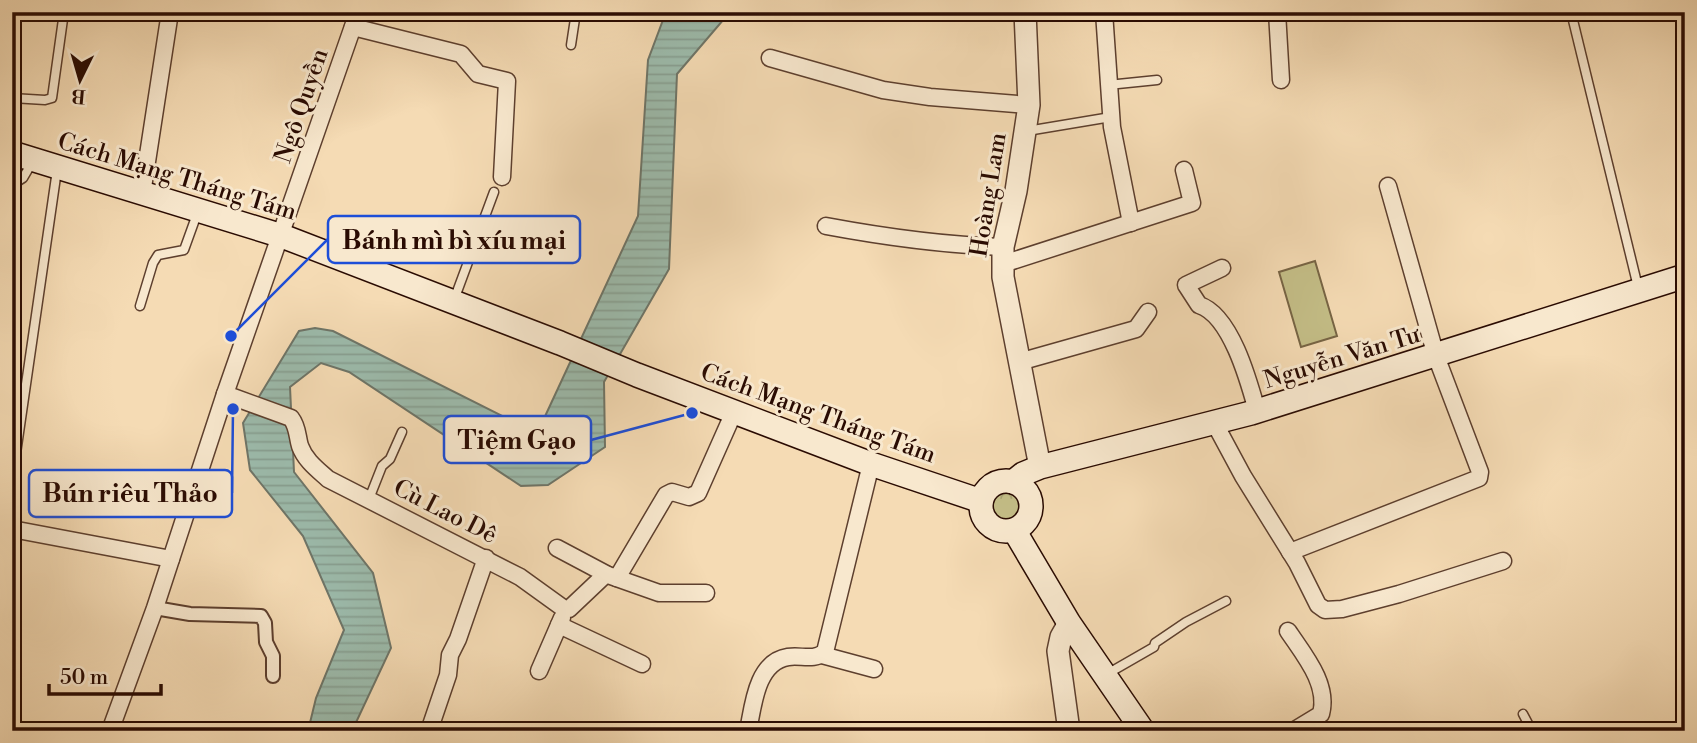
<svg xmlns="http://www.w3.org/2000/svg" width="1697" height="743" viewBox="0 0 1697 743" font-family="'Libre Bodoni',serif">
	<style>
		.park { fill: url(#park-crowns); stroke: #776444; stroke-width: 2 }
		.pitch { fill: #c4be87; stroke: #776444; stroke-width: 2 }
		.water { fill: url(#water-rules); stroke: #6e7568; stroke-width: 2 }
		.lines { fill: none; stroke-linecap: round; stroke-linejoin: round }
		.service-casing { stroke: #5d3f2e; stroke-width: 11 }
		.pedestrian-casing { stroke: #5d3f2e; stroke-width: 16 }
		.minor-casing { stroke: #5d3f2e; stroke-width: 19 }
		.tertiary-casing { stroke: #5d3f2e; stroke-width: 24 }
		.secondary-casing { stroke: #2a0b02; stroke-width: 26 }
		.service { stroke: #f8e8ce; stroke-width: 8 }
		.pedestrian { stroke: #f8e8ce; stroke-width: 12 }
		.minor { stroke: #f8e8ce; stroke-width: 16 }
		.tertiary { stroke: #f8e8ce; stroke-width: 21 }
		.secondary { stroke: #f8e8ce; stroke-width: 23 }
		.labels { text-anchor: middle; dominant-baseline: central; stroke-width: 6; stroke-linejoin: round; paint-order: stroke }
		.street-label { font-size: 24px; fill: #2a0b02; stroke: #f8e8ce }
		.leader { fill: none; stroke: #1d4ed8; stroke-width: 2.5 }
		.callout-dot { fill: #1d4ed8; stroke: #f8e8ce; stroke-width: 2.5 }
		.callout { fill: #f8e8ce; stroke: #1d4ed8; stroke-width: 2.5 }
		.callout-label { font-size: 26px; text-anchor: middle; font-weight: bold; fill: #2a0b02 }
	</style>
	<defs>
		<pattern id="park-crowns" width="20" height="18" patternUnits="userSpaceOnUse" patternTransform="scale(1.75)"><rect width="20" height="18" fill="#c4be87"/><path d="M2 6a3 3 0 1 1 6 0M12 15a3 3 0 1 1 6 0" fill="none" stroke="#a9a273"/></pattern>
		<pattern id="water-rules" width="6" height="5" patternUnits="userSpaceOnUse" patternTransform="scale(1.75)"><rect width="6" height="5" fill="#9cbbac"/><path d="M0 2.5h6" fill="none" stroke="#879f92"/></pattern>
	</defs>
	<rect width="100%" height="100%" fill="#f5dbb4"/>
	<filter id="stains"><feTurbulence type="fractalNoise" baseFrequency=".00286" numOctaves="4"/><feColorMatrix values="0 0 0 0 .2 0 0 0 0 .09 0 0 0 0 .02 0 0 0 .5 -.17"/></filter>
	<radialGradient id="worn" r=".72"><stop offset=".6" stop-color="#630" stop-opacity="0"/><stop offset="1" stop-color="#630" stop-opacity=".3"/></radialGradient>
	<circle class="park" cx="1006" cy="505" r="18"/>
	<polygon class="pitch" points="1315,261 1337,336 1301,347 1279,272"/>
	<polygon class="water" points="666,12 730,12 677,74 669,269 604,382 605,447 548,485 521,486 349,372 321,363 290,387 294,472 373,573 391,648 352,731 308,731 316,698 344,630 303,536 250,470 243,423 299,331 315,328 333,331 526,428 541,425 638,216 648,60"/>
	<g class="lines">
		<defs>
			<g id="service">
				<polyline points="1571,12 1638,287"/>
				<polyline points="571,45 576,12"/>
				<polyline points="1108,85 1157,80"/>
				<polyline points="12,98 45,100 52,98 64,12"/>
				<polyline points="1027,131 1111,117"/>
				<polyline points="12,185 23,178 33,161"/>
				<polyline points="454,300 494,192"/>
				<polyline points="140,306 153,263 158,255 184,250 197,214"/>
				<polyline points="12,481 57,170"/>
				<polyline points="369,499 382,466 390,459 402,432"/>
				<polyline points="1107,674 1154,647 1155,643 1186,622 1226,601"/>
				<polyline points="1523,714 1532,731"/>
			</g>
			<polyline id="pedestrian" points="155,608 190,614 261,616 265,623 266,642 273,656 273,676"/>
			<g id="minor">
				<polyline points="1104,12 1112,127 1131,223"/>
				<polyline points="1277,12 1281,80"/>
				<polyline points="353,27 461,54 478,74 507,81 502,177"/>
				<polyline points="770,58 883,90 930,97 1029,105"/>
				<polyline points="142,194 170,12"/>
				<path d="M 826,226 C 885,237 943,245 1003,247"/>
				<polyline points="1003,264 1192,203 1184,170"/>
				<path d="M 1222,268 L 1186,285 L 1199,305 C 1231,315 1249,382 1257,411"/>
				<polyline points="1019,362 1136,329 1148,312"/>
				<path d="M 225,394 L 291,418 C 298,427 297,436 300,446 C 305,460 317,469 328,479 L 520,577 L 563,608 L 569,609 L 606,574 L 557,548"/>
				<polyline points="1215,424 1243,476 1297,563 1318,605 1325,610 1342,609 1399,594 1503,561"/>
				<polyline points="12,529 171,559"/>
				<polyline points="1290,552 1479,478 1480,472 1436,356 1388,186"/>
				<polyline points="608,575 659,593 706,593"/>
				<polyline points="617,578 666,495 672,492 689,497 698,493 734,412"/>
				<polyline points="559,625 642,664"/>
				<path d="M 1288,631 C 1304,655 1329,684 1321,714 L 1293,731"/>
				<polyline points="822,655 874,669"/>
				<polyline points="539,671 562,618"/>
				<polyline points="110,731 155,608 225,394 358,12"/>
				<polyline points="429,731 448,675 450,655 458,639 486,558"/>
				<path d="M 748,731 C 753,707 756,662 788,657 C 802,655 813,661 825,652 L 871,464"/>
			</g>
			<g id="tertiary">
				<polyline points="1025,12 1029,105 1016,191 1003,247 1003,277 1040,467"/>
				<polyline points="1069,623 1061,637 1058,651 1069,731"/>
			</g>
			<g id="secondary">
				<polyline points="12,153 282,236 560,343 637,375 871,464 981,501"/>
				<circle cx="1006" cy="506" r="25"/>
				<polyline points="1013,482 1023,474 1040,467 1251,413 1685,276"/>
				<polyline points="1014,530 1069,623 1143,731"/>
			</g>
		</defs>
		<use href="#service" class="service-casing"/>
		<use href="#pedestrian" class="pedestrian-casing"/>
		<use href="#minor" class="minor-casing"/>
		<use href="#tertiary" class="tertiary-casing"/>
		<use href="#secondary" class="secondary-casing"/>
		<use href="#service" class="service"/>
		<use href="#pedestrian" class="pedestrian"/>
		<use href="#minor" class="minor"/>
		<use href="#tertiary" class="tertiary"/>
		<use href="#secondary" class="secondary"/>
	</g>
	<g class="labels">
		<g class="street-label">
			<text transform="translate(302 106) rotate(-71)">Ngô Quyền</text>
			<text transform="translate(177 177) rotate(17)">Cách Mạng Tháng Tám</text>
			<text transform="translate(989 195) rotate(-81)">Hoàng Lam</text>
			<text transform="translate(1342 358) rotate(-17)">Nguyễn Văn Tư</text>
			<text transform="translate(818 414) rotate(20)">Cách Mạng Tháng Tám</text>
			<text transform="translate(445 512) rotate(27)">Cù Lao Dê</text>
		</g>
	</g>
	<path class="leader" d="M231 336L328 239M692 413L591 440M233 409L232 493"/>
	<g class="callout-dot">
		<circle cx="231" cy="336" r="7"/>
		<circle cx="692" cy="413" r="7"/>
		<circle cx="233" cy="409" r="7"/>
	</g>
	<g class="callout">
		<rect x="328" y="216" width="252" height="47" rx="7"/>
		<rect x="444" y="416" width="147" height="47" rx="7"/>
		<rect x="29" y="470" width="203" height="47" rx="7"/>
	</g>
	<g class="callout-label">
		<text x="454" y="249">Bánh mì bì xíu mại</text>
		<text x="517" y="449">Tiệm Gạo</text>
		<text x="130" y="502">Bún riêu Thảo</text>
	</g>
	<rect width="1697" height="743" fill="none" stroke="#f5dbb4" stroke-width="42"/>
	<rect x="14" y="14" width="1669" height="715" fill="none" stroke="#2a0b02" stroke-width="3.5"/>
	<rect x="21" y="21" width="1655" height="701" fill="none" stroke="#2a0b02" stroke-width="2"/>
	<g transform="translate(80 80) rotate(185)" stroke="#f8e8ce" stroke-width="5" paint-order="stroke">
	<path d="M0-5L12 26L0 18L-12 26Z" fill="#2a0b02"/>
	<text y="-10" font-size="19" font-weight="bold" text-anchor="middle" fill="#2a0b02">B</text>
	</g>
	<path d="M49 684v10h112v-10" fill="none" stroke="#2a0b02" stroke-width="3.5"/>
	<text x="60" y="684" font-size="21" fill="#2a0b02" stroke="#f8e8ce" stroke-width="5" paint-order="stroke">50 m</text>
	<rect width="100%" height="100%" filter="url(#stains)"/>
	<rect width="100%" height="100%" fill="url(#worn)"/>
</svg>
